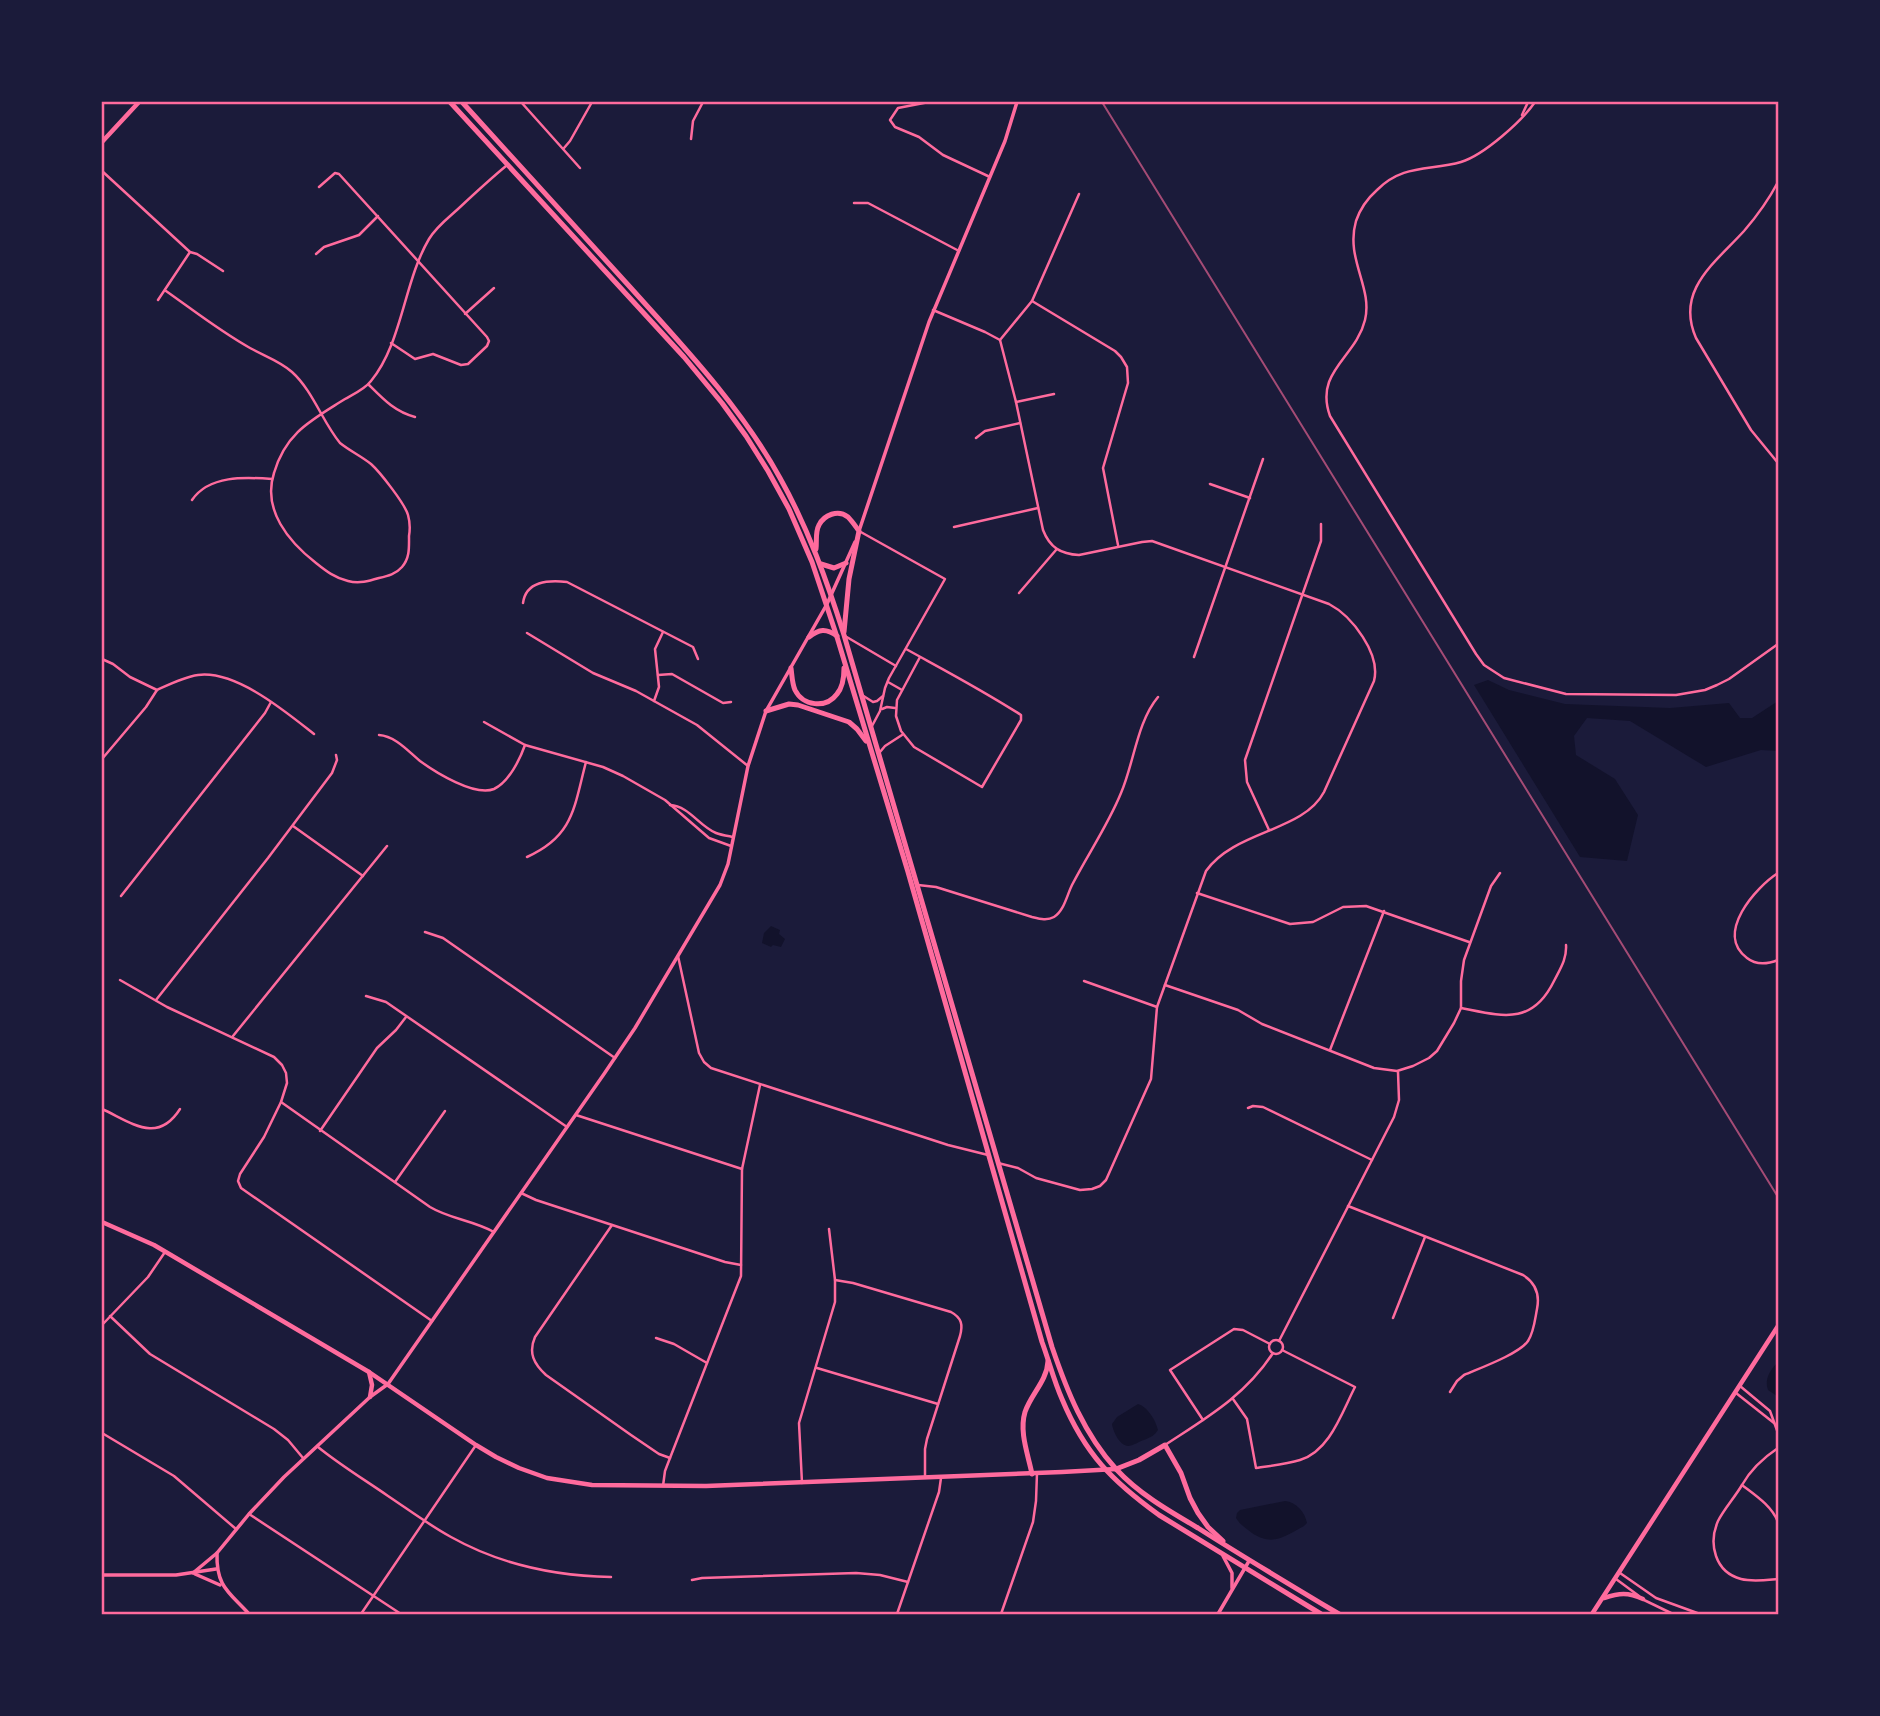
<svg xmlns="http://www.w3.org/2000/svg" width="1880" height="1716" viewBox="0 0 1880 1716" font-family="'PT Sans',sans-serif">
	<style>
		.water { fill: #12122b }
		.lines { fill: none; stroke-linecap: round; stroke-linejoin: round }
		.minor { stroke: #ff6b9d; stroke-width: 2.5 }
		.tertiary { stroke: #ff6b9d; stroke-width: 3.5 }
		.secondary { stroke: #ff6b9d; stroke-width: 4.5 }
		.primary { stroke: #ff6b9d; stroke-width: 4.5 }
		.trunk { stroke: #ff6b9d; stroke-width: 5 }
		.rail { stroke: #a44b75; stroke-width: 2 }
		.neatline { fill: none; stroke: #ff6b9d; stroke-width: 2.5 }
	</style>
	<rect width="100%" height="100%" fill="#1b1b3a"/>
	<g class="water">
		<polygon points="1488,680 1509,690 1565,704 1670,708 1729,703 1740,718 1752,718 1778,701 1778,751 1761,750 1706,767 1630,721 1587,718 1574,736 1576,755 1615,779 1638,815 1627,861 1580,857 1474,685"/>
		<polygon points="771,926 780,930 779,934 785,939 781,947 773,945 771,947 762,943 764,933"/>
		<path d="M 1778,1362 L 1778,1395 L 1777,1396 L 1768,1390 C 1764,1379 1770,1370 1778,1362 Z"/>
		<path d="M 1138,1404 C 1148,1407 1156,1421 1158,1430 C 1154,1436 1151,1437 1144,1440 C 1140,1441 1133,1446 1128,1446 C 1119,1445 1113,1431 1112,1424 L 1117,1417 Z"/>
		<path d="M 1285,1501 C 1296,1502 1305,1512 1307,1523 L 1304,1526 C 1285,1536 1273,1547 1252,1533 C 1246,1528 1240,1525 1236,1518 L 1237,1513 L 1240,1510 Z"/>
	</g>
	<g class="lines">
		<g class="minor">
			<polyline points="521,102 580,168"/>
			<polyline points="929,102 898,108 890,120 895,127 919,137 943,155 990,177"/>
			<path d="M 1535,102 C 1522,121 1484,155 1461,162 C 1429,171 1403,164 1377,190 C 1368,198 1360,209 1356,221 C 1345,259 1373,287 1365,320 C 1356,358 1314,371 1330,416 L 1476,654 L 1484,665 L 1504,678 L 1566,694 L 1676,695 L 1705,690 L 1717,685 L 1729,679 L 1778,644"/>
			<polyline points="1522,115 1528,102"/>
			<polyline points="691,139 693,121 703,102"/>
			<polyline points="564,148 570,141 592,102"/>
			<polyline points="102,171 190,252 197,254 223,271"/>
			<path d="M 1778,182 C 1769,199 1757,216 1744,231 C 1715,263 1675,290 1696,338 L 1751,430 L 1778,463"/>
			<polyline points="319,187 335,173 339,174 487,337 489,341 487,346 468,364 461,365 433,354 415,359 391,343"/>
			<polyline points="854,203 868,203 959,251"/>
			<polyline points="316,254 324,247 359,235 378,216"/>
			<path d="M 166,291 C 193,310 221,332 250,348 C 264,356 280,361 292,372 C 313,391 322,421 340,443 C 350,451 361,456 371,464 C 380,472 405,504 408,515 C 410,522 410,530 409,536 C 409,547 410,558 402,567 C 396,574 388,576 379,578 C 369,581 359,584 348,581 C 335,578 326,571 316,563 C 289,542 262,510 274,473 C 286,432 312,420 345,399 C 354,394 365,389 371,381 C 402,344 404,281 429,239 C 436,227 448,218 458,209 C 474,194 489,180 506,166"/>
			<polyline points="158,300 190,252"/>
			<polyline points="1032,301 1115,351 1121,357 1127,367 1128,383 1103,468 1118,545"/>
			<path d="M 933,310 L 985,332 L 1000,340 L 1016,402 L 1043,530 C 1050,548 1061,554 1079,555 L 1142,542 L 1152,541 L 1329,604 C 1352,616 1381,654 1374,681 L 1324,792 C 1303,832 1235,830 1206,871 L 1157,1007 L 1151,1079 L 1106,1180 L 1100,1186 L 1092,1189 L 1080,1190 L 1036,1178 L 1018,1168 L 998,1163"/>
			<polyline points="465,314 494,288"/>
			<polyline points="1000,340 1032,301 1079,194"/>
			<path d="M 369,385 C 383,399 395,412 415,417"/>
			<polyline points="1016,402 1054,394"/>
			<polyline points="976,438 985,431 1020,423"/>
			<polyline points="1210,484 1250,498"/>
			<path d="M 192,500 C 209,475 245,477 272,479"/>
			<polyline points="954,527 1038,508"/>
			<polyline points="859,531 945,579 889,678 885,688 880,711 872,726"/>
			<polyline points="1019,593 1056,550"/>
			<path d="M 523,603 C 526,581 548,580 567,582 L 693,647 L 698,659"/>
			<polyline points="527,633 593,673 636,691 697,725 748,766"/>
			<polyline points="845,636 896,666"/>
			<path d="M 906,649 C 944,670 984,691 1021,715 L 1021,720 L 982,787 L 914,747 L 901,731 L 896,716 L 897,700 L 920,657"/>
			<polyline points="1194,657 1263,459"/>
			<path d="M 102,659 L 113,664 L 130,677 L 157,690 C 170,684 184,677 198,675 C 236,670 286,712 314,734"/>
			<polyline points="658,675 672,674 723,703 731,702"/>
			<polyline points="888,682 902,690"/>
			<polyline points="862,695 873,702 877,701 883,696"/>
			<polyline points="654,701 659,687 655,649 663,632"/>
			<polyline points="882,709 887,707 895,708"/>
			<polyline points="484,722 525,745 603,767 623,776 665,800 709,838 731,846"/>
			<path d="M 379,735 C 395,736 408,751 420,761 C 435,772 475,797 494,789 C 509,782 520,759 525,745"/>
			<polyline points="880,752 885,746 902,735"/>
			<polyline points="102,759 146,707 157,690"/>
			<path d="M 670,805 C 689,806 699,826 716,833 C 721,835 728,836 733,837"/>
			<polyline points="293,826 363,876"/>
			<polyline points="1269,830 1247,782 1245,760 1321,541 1321,524"/>
			<path d="M 527,857 C 574,836 574,807 586,762"/>
			<path d="M 1778,873 C 1756,887 1714,934 1747,958 C 1757,966 1768,964 1778,960"/>
			<path d="M 918,885 L 936,887 L 1032,917 C 1040,919 1047,921 1054,917 C 1064,911 1067,895 1072,885 C 1088,854 1108,825 1121,793 C 1134,763 1137,722 1158,697"/>
			<polyline points="1197,893 1290,924 1313,922 1343,907 1366,906 1469,942"/>
			<polyline points="121,896 265,713 271,702"/>
			<polyline points="425,932 443,938 615,1058"/>
			<polyline points="678,956 699,1053 704,1062 711,1068 948,1145 988,1155"/>
			<polyline points="120,980 167,1007 274,1057 282,1065 286,1073 287,1083 281,1102 264,1137 240,1174 238,1181 241,1188 432,1321"/>
			<polyline points="1084,981 1157,1007"/>
			<polyline points="1165,985 1238,1010 1262,1024 1374,1068 1397,1071 1413,1066 1429,1058 1437,1051 1454,1023 1461,1008 1461,981 1464,960 1491,886 1500,873"/>
			<polyline points="366,996 386,1002 567,1127"/>
			<polyline points="156,1000 268,858 332,773 337,760 336,755"/>
			<path d="M 1461,1008 C 1502,1016 1532,1026 1554,981 C 1560,969 1567,959 1566,945"/>
			<polyline points="233,1036 387,846"/>
			<polyline points="1330,1050 1384,911"/>
			<path d="M 281,1102 L 430,1207 C 450,1219 472,1220 494,1232"/>
			<polyline points="1248,1108 1253,1106 1263,1107 1372,1160"/>
			<path d="M 102,1109 C 131,1122 157,1145 180,1109"/>
			<polyline points="576,1115 742,1169"/>
			<polyline points="320,1131 377,1048 396,1030 406,1017"/>
			<polyline points="395,1182 445,1111"/>
			<polyline points="521,1193 536,1200 725,1262 741,1265"/>
			<path d="M 1348,1206 L 1523,1275 C 1536,1283 1540,1294 1537,1309 C 1535,1319 1534,1332 1528,1341 C 1519,1354 1480,1368 1464,1375 L 1457,1381 L 1450,1392"/>
			<path d="M 612,1225 L 535,1337 C 528,1353 534,1364 546,1375 L 631,1435 L 659,1454 L 670,1458"/>
			<path d="M 835,1280 L 853,1283 L 951,1312 C 962,1318 963,1325 960,1336 L 927,1439 L 925,1449 L 925,1477"/>
			<polyline points="110,1316 150,1354 274,1429 288,1440 303,1458"/>
			<polyline points="1393,1318 1425,1237"/>
			<polyline points="102,1325 148,1277 165,1252"/>
			<polyline points="656,1338 674,1344 707,1363"/>
			<circle cx="1276" cy="1347" r="7"/>
			<polyline points="1279,1341 1394,1117 1399,1100 1398,1072"/>
			<polyline points="817,1368 938,1404"/>
			<polyline points="1740,1386 1770,1411 1778,1433"/>
			<polyline points="1736,1393 1774,1423"/>
			<path d="M 1233,1399 L 1247,1419 L 1256,1468 C 1270,1466 1286,1464 1300,1460 C 1330,1451 1342,1412 1355,1387 L 1282,1350"/>
			<polyline points="1203,1420 1170,1370 1234,1329 1243,1330 1270,1344"/>
			<polyline points="102,1433 174,1476 236,1529"/>
			<path d="M 1165,1445 C 1206,1418 1245,1396 1273,1353"/>
			<path d="M 318,1447 C 340,1465 365,1480 388,1496 C 409,1510 429,1525 451,1537 C 501,1565 555,1576 611,1577"/>
			<path d="M 1778,1448 C 1763,1458 1751,1469 1742,1485 C 1755,1495 1772,1506 1778,1522"/>
			<polyline points="802,1483 799,1423 835,1302 835,1280 829,1229"/>
			<path d="M 1742,1485 C 1735,1497 1724,1509 1718,1521 C 1708,1544 1715,1572 1741,1579 C 1753,1582 1766,1580 1778,1579"/>
			<polyline points="663,1486 665,1471 670,1458 741,1276 742,1169 760,1085"/>
			<polyline points="249,1514 401,1614"/>
			<polyline points="1620,1573 1656,1598 1700,1614"/>
			<polyline points="1616,1579 1639,1596"/>
			<polyline points="692,1580 702,1578 856,1573 880,1575 908,1582"/>
			<polyline points="1644,1600 1673,1614"/>
			<polyline points="361,1614 476,1445"/>
			<polyline points="897,1614 939,1492 941,1478"/>
			<polyline points="1001,1614 1033,1522 1036,1501 1037,1473"/>
		</g>
		<g class="tertiary">
			<polyline points="859,531 929,322 1005,141 1017,102"/>
			<path d="M 217,1553 C 216,1587 229,1592 249,1614"/>
			<polyline points="1223,1556 1232,1573 1232,1588"/>
			<polyline points="193,1573 217,1553 249,1514 284,1477 370,1397 388,1384 604,1074 635,1028 720,885 728,864 748,766 766,711 827,604 855,542"/>
			<polyline points="195,1574 220,1585"/>
			<polyline points="102,1575 176,1575 216,1569"/>
			<polyline points="1218,1614 1249,1561"/>
		</g>
		<g class="secondary">
			<polyline points="102,142 139,102"/>
			<polyline points="369,1372 372,1385 370,1397"/>
			<path d="M 1604,1598 C 1619,1593 1628,1592 1643,1599"/>
			<polyline points="1592,1614 1778,1326"/>
		</g>
		<polyline class="primary" points="102,1222 154,1245 369,1372 476,1445 496,1457 519,1468 547,1478 592,1485 706,1486 1062,1472 1116,1469"/>
		<g class="trunk">
			<path d="M 450,102 L 684,357 L 722,403 L 746,436 L 768,471 L 789,509 L 812,562 L 837,637 L 908,872 L 1042,1342 C 1049,1361 1054,1381 1062,1399 C 1085,1454 1112,1481 1159,1515 L 1321,1614"/>
			<path d="M 462,102 C 518,163 574,225 630,287 C 684,347 741,407 780,478 C 808,528 827,581 844,635 L 1052,1347 C 1067,1391 1084,1434 1116,1469 C 1139,1494 1169,1511 1198,1528 C 1245,1558 1292,1586 1339,1614"/>
			<path d="M 816,549 C 817,541 815,532 819,525 C 824,515 838,509 848,517 C 852,521 856,527 859,531 L 849,579 L 844,632"/>
			<polyline points="821,564 834,568 846,563"/>
			<path d="M 809,637 C 819,629 826,628 837,636"/>
			<path d="M 791,668 C 792,675 792,683 795,690 C 803,706 826,709 837,694 C 843,687 844,677 844,668"/>
			<polyline points="766,711 789,704 798,705 849,722 857,729 866,741"/>
			<polyline points="1116,1469 1139,1460 1165,1445 1181,1473 1190,1498 1198,1513 1208,1527 1223,1541"/>
			<path d="M 1032,1474 C 1028,1454 1019,1432 1025,1412 C 1031,1394 1047,1381 1048,1361"/>
		</g>
		<polyline class="rail" points="1102,102 1778,1197"/>
	</g>
	<rect width="1880" height="1716" fill="none" stroke="#1b1b3a" stroke-width="206"/>
	<rect x="103" y="103" width="1674" height="1510" class="neatline"/>
</svg>
